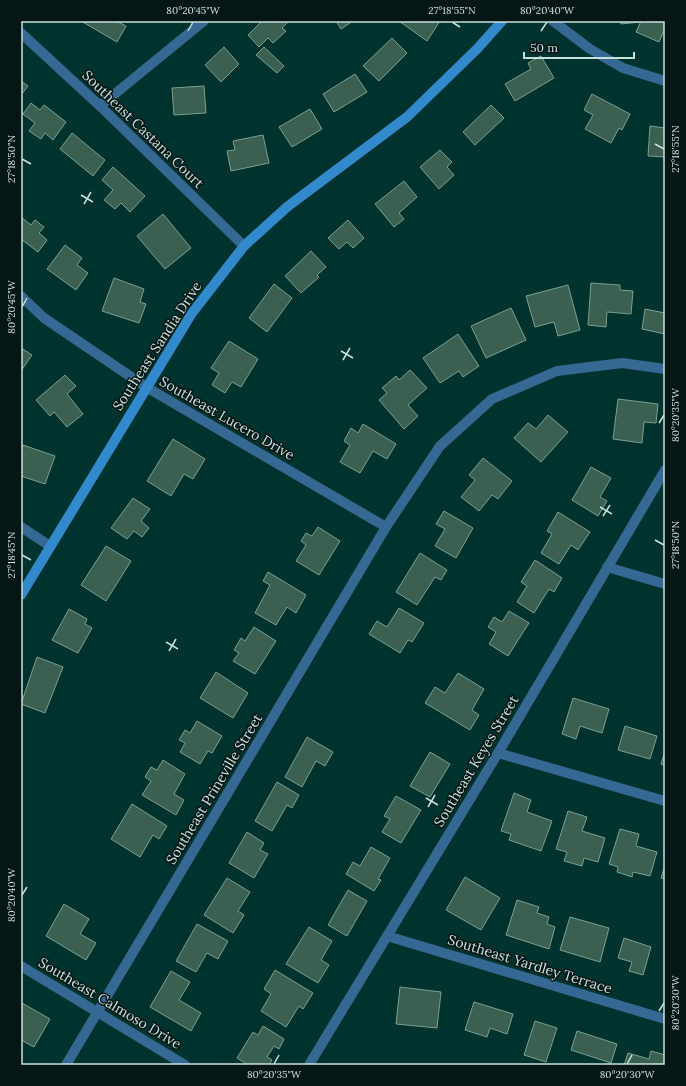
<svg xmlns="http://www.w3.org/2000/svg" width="686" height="1086" viewBox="0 0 686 1086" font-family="Lora,serif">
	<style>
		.building { fill: #3b5f50; stroke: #7aa18f }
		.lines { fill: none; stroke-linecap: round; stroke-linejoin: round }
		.street { stroke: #356892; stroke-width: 10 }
		.secondary { stroke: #328acc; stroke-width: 10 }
		.ticks { fill: none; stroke: #c9e0dd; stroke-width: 1.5 }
		.labels { text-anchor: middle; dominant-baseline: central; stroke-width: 3; stroke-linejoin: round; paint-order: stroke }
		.street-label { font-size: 14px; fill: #c9e0dd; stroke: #051614 }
		.neatline { fill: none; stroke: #c9e0dd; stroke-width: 1.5 }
		.ticks-label { font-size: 10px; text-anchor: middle; fill: #c9e0dd }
	</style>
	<rect width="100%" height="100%" fill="#00322e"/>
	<g class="building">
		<polygon points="81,21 116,21 126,26 117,42"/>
		<polygon points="262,21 289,21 282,28 286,31 273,43 268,38 259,47 248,35"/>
		<polygon points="336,21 353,21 341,29"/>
		<polygon points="399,21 440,21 427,41"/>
		<polygon points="621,21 640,21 640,22 621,24"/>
		<polygon points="641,21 665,21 665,28 659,42 636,32"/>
		<polygon points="392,38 407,53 379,81 363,66"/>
		<polygon points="224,47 239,64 221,82 205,65"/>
		<polygon points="264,47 284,66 277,73 256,55"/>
		<polygon points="541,56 554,78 515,101 505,84 531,69 528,63"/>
		<polygon points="355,74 367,92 334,112 323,94"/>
		<polygon points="21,81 28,86 21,95"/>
		<polygon points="204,86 206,113 174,115 172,88"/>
		<polygon points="592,94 630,114 622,130 619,128 611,143 585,129 593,115 584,110"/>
		<polygon points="31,103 40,110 44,105 66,122 53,140 45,133 41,139 29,131 35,123 23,114"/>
		<polygon points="491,105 504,118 475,145 463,132"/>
		<polygon points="310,109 322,129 292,147 279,127"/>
		<polygon points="650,126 665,128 665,157 648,156"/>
		<polygon points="72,133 105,160 93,176 60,149"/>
		<polygon points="263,135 269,163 231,171 227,151 235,150 233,141"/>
		<polygon points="440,150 452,162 447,167 454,175 439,189 420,167"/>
		<polygon points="113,167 145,196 130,212 121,203 115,209 104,200 113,190 102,180"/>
		<polygon points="404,181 417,197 399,213 404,219 394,227 375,204"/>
		<polygon points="163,214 191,248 165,269 137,236"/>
		<polygon points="21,217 31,225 35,220 44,227 39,233 47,240 38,252 21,239"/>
		<polygon points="348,220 364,238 353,248 347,242 339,249 328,238"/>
		<polygon points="65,245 82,258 77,265 88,273 76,290 47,269"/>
		<polygon points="311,251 326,267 317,275 319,277 301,293 285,276"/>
		<polygon points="114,278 144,289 140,302 146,304 139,323 102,311"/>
		<polygon points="591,283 620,285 620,290 633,291 631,314 607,312 606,327 588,325"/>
		<polygon points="274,284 292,298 267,332 249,318"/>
		<polygon points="568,285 580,330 558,336 554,322 535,327 526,296"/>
		<polygon points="511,308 526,340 486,358 471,326"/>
		<polygon points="645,309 665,313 665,334 642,329"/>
		<polygon points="458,334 479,366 463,377 459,371 440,383 423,358"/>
		<polygon points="229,341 258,359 241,387 232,382 225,393 212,385 219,373 211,368"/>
		<polygon points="21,348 32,355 21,371"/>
		<polygon points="410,370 427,388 408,405 418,416 404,429 379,400 387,393 382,388 396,376 399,380"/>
		<polygon points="65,375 76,386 67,394 83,414 67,427 54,412 50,416 36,400"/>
		<polygon points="618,399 658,404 656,423 644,422 642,443 613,439"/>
		<polygon points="548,415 568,432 541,462 514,438 528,423 536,429"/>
		<polygon points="363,424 396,444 387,459 373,451 360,473 340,462 350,445 344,441 351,428 358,433"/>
		<polygon points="173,439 205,459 193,479 184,474 171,496 147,481"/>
		<polygon points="23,445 55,456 45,484 21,476 21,450"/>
		<polygon points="483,458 512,481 498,499 492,495 479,511 461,497 475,480 469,475"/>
		<polygon points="591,467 611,478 600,497 607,501 598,516 572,500"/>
		<polygon points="133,498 150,509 141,521 149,528 142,537 134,531 127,539 111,528"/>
		<polygon points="444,511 473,528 456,558 435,546 445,529 436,524"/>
		<polygon points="558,512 590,532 578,550 571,545 559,564 541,553 552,534 547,531"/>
		<polygon points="318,527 340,541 319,575 296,561 306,545 301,541 306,533 312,536"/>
		<polygon points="106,546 131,561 106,601 81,585"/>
		<polygon points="420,553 447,570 441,580 435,577 417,605 396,592"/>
		<polygon points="535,560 562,578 554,592 549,589 534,613 517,602 527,586 521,582"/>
		<polygon points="268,572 306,595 296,613 287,607 276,625 255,613 270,585 263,581"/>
		<polygon points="399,608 424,623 412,642 408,640 400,653 369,634 377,621 387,627"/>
		<polygon points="69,609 87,619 85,624 92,628 78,653 52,640"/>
		<polygon points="509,611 529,623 508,656 489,644 496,632 488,627 494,617 502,622"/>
		<polygon points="254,627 276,641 255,674 233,661 239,653 234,650 241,638 245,641"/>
		<polygon points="37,657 63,667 45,713 21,704"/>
		<polygon points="216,672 248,693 233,718 200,698"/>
		<polygon points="458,673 484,689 472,710 479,715 470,730 425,703 435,687 445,693"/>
		<polygon points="573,698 609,709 602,733 580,726 576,739 562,734"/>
		<polygon points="197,721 222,736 212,753 208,751 200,764 180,752 185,743 179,740 185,730 190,733"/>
		<polygon points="625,726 657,736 650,759 618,750"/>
		<polygon points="307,737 333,752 325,766 316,761 302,787 285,777"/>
		<polygon points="665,751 665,766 661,764"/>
		<polygon points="430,752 450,764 430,797 410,786"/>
		<polygon points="163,760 185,774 174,794 184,800 176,815 142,795 151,781 145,777 151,767 157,770"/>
		<polygon points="277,782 299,795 292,808 287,805 272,831 255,821"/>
		<polygon points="514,793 531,800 527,812 552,821 541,851 509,840 511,834 501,831"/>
		<polygon points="396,796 421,810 401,843 382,832 390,819 384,816"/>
		<polygon points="132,804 167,826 159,839 153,835 140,857 111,839"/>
		<polygon points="568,811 587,817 582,831 605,838 598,862 584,858 582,866 564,861 567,852 556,849"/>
		<polygon points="620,829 639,834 636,846 657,852 650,876 633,872 632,877 617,872 618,867 609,864"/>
		<polygon points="247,832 264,843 260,850 268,854 254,878 229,863"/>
		<polygon points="371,847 390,858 378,879 381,880 374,891 346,874 353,862 360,866"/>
		<polygon points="665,865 665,879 661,878"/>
		<polygon points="465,877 500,898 481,930 446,910"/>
		<polygon points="227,878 250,892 238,911 244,915 233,933 204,915"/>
		<polygon points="348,890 367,901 347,936 328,925"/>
		<polygon points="517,900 539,907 537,913 549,917 547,924 555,927 549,949 506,935"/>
		<polygon points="64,904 89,919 80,934 96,943 86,960 46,936"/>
		<polygon points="570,917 609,928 600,962 560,950"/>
		<polygon points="197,924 228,941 218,959 207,953 196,972 176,961"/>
		<polygon points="309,927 332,941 321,960 329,965 318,983 286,964"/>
		<polygon points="624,938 651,947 643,975 629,971 632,962 618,958"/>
		<polygon points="275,970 313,993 303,1009 299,1006 286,1027 261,1011 271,994 264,989"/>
		<polygon points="171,971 190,982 179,1000 201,1013 191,1031 150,1007"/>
		<polygon points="400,987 441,992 437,1028 396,1024"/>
		<polygon points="474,1002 513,1014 507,1034 490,1028 487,1037 465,1030"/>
		<polygon points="22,1003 50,1019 34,1047 21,1040"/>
		<polygon points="535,1021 557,1028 546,1062 524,1055"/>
		<polygon points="263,1026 284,1039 279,1049 274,1046 267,1057 272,1060 269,1065 248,1065 237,1058 253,1032 258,1035"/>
		<polygon points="577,1031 617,1044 611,1063 571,1050"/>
		<polygon points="651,1051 665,1055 665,1065 624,1065 628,1053 649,1059"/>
	</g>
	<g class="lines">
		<g class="street">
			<polyline points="553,21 590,49 623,68 665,81"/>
			<polyline points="21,33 100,106 244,246"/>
			<polyline points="100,106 204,21"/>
			<polyline points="21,296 44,318 146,387 386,527"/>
			<polyline points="21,527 50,546"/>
			<polyline points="607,567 665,584"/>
			<polyline points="498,753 665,801"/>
			<polyline points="387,936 665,1019"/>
			<polyline points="21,966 185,1065"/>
			<polyline points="66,1065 386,527 440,446 492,399 557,371 622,363 665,369"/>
			<polyline points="309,1065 498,753 665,470"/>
		</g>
		<polyline class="secondary" points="21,595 192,313 244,246 287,207 407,117 477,49 502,21"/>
	</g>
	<path class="ticks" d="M 452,22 L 460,27M 188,31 L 193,22M 541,31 L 547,22M 655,144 L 664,149M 22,159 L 31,164M 81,195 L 93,202M 84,204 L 91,192M 22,307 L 27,298M 341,351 L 353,358M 343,360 L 350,348M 659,423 L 664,415M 600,507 L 612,514M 603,516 L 610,505M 655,540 L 664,545M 22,555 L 31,560M 166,642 L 178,649M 169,651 L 176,639M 426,798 L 438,805M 428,807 L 435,795M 22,895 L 27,887M 659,1011 L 664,1003M 274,1064 L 279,1055M 627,1064 L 632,1055"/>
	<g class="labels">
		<g class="street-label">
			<text transform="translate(143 129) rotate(44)">Southeast Castana Court</text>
			<text transform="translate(157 346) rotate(-57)">Southeast Sandia Drive</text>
			<text transform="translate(227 418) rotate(30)">Southeast Lucero Drive</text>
			<text transform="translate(476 761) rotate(-59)">Southeast Keyes Street</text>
			<text transform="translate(214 789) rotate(-59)">Southeast Prineville Street</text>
			<text transform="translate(530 964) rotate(17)">Southeast Yardley Terrace</text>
			<text transform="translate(110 1003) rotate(31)">Southeast Calmoso Drive</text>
		</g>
	</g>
	<rect width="686" height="1086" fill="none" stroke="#051614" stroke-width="44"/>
	<path d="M524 52v6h110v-6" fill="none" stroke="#c9e0dd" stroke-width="2"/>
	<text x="530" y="52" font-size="12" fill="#c9e0dd" stroke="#051614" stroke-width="3" paint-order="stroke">50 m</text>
	<rect x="22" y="22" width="642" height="1042" class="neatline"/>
	<g class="ticks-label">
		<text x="193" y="14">80°20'45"W</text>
		<text x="452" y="14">27°18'55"N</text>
		<text x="547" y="14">80°20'40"W</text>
		<text transform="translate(675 149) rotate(-90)" y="4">27°18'55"N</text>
		<text transform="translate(11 159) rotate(-90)" y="4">27°18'50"N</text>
		<text transform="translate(11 307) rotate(-90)" y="4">80°20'45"W</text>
		<text transform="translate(675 415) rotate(-90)" y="4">80°20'35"W</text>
		<text transform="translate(675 545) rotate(-90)" y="4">27°18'50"N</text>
		<text transform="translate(11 555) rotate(-90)" y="4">27°18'45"N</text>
		<text transform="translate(11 895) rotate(-90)" y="4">80°20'40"W</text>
		<text transform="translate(675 1003) rotate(-90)" y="4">80°20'30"W</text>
		<text x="274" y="1078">80°20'35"W</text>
		<text x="627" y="1078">80°20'30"W</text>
	</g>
</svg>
